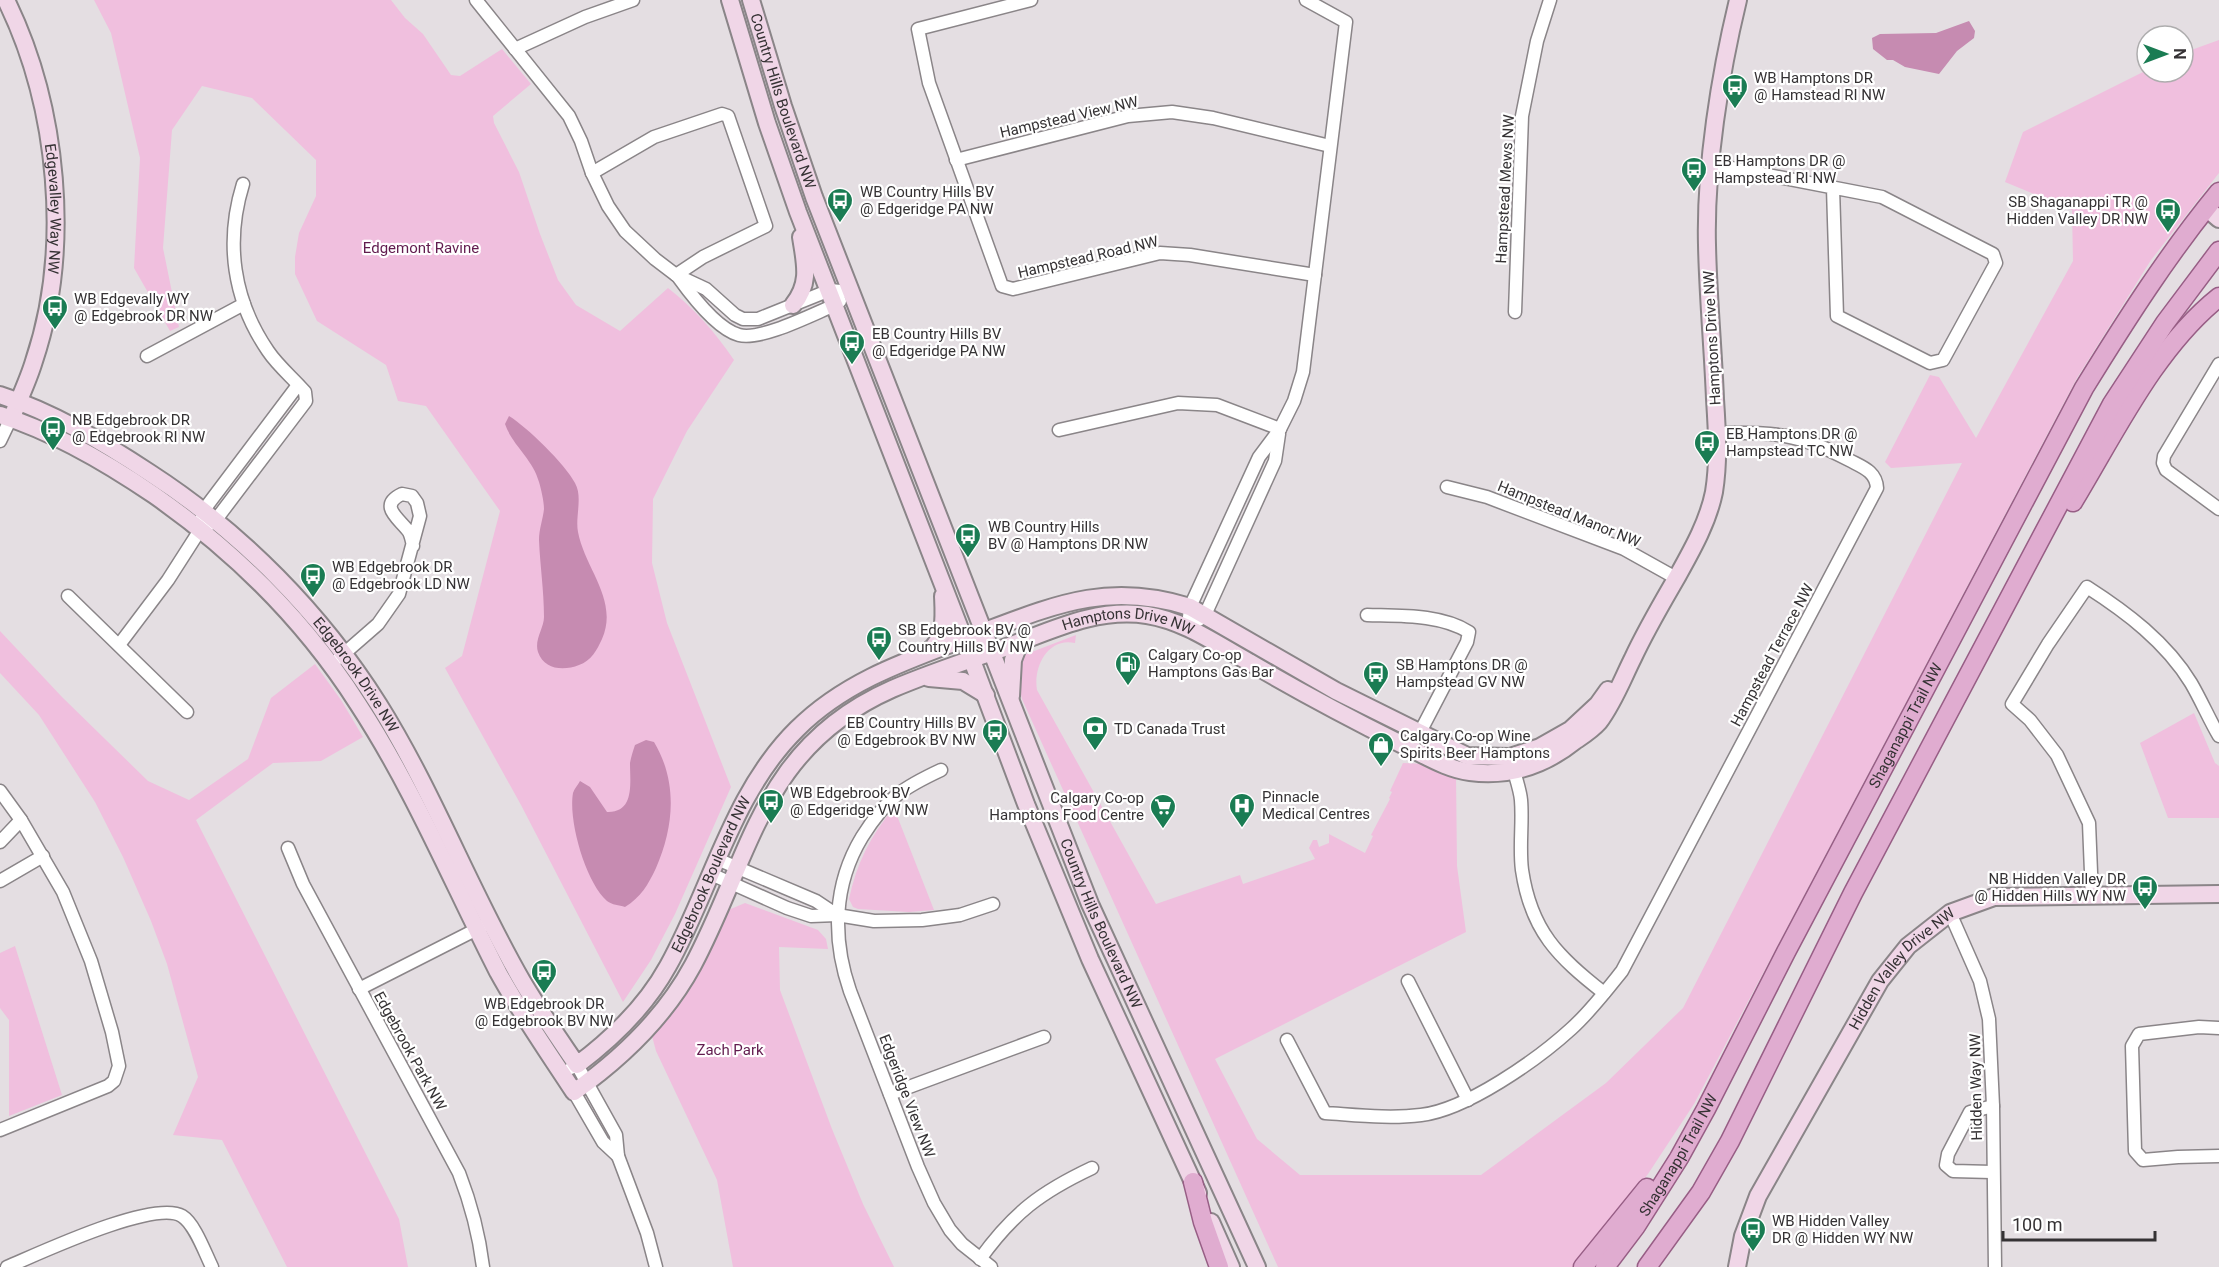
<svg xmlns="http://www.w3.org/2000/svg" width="2219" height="1267" viewBox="0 0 2219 1267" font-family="Roboto,sans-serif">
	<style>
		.green { fill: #f0bfde }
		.water { fill: #c68bb1 }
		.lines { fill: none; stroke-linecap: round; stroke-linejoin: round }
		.street-casing { stroke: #8a8588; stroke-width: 15 }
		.secondary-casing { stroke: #8a8588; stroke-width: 20 }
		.primary-casing { stroke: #975e85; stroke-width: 21 }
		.street { stroke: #fff; stroke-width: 12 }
		.secondary { stroke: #f0d6e7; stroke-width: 16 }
		.primary { stroke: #e0acd0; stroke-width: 18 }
		.labels { text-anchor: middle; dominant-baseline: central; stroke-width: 4.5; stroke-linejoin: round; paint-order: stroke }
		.poi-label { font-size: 15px; fill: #353234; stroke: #fff; text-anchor: start }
		.street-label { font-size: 15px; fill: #353234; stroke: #fff }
		.park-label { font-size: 15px; fill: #621c4f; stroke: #fff }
	</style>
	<rect width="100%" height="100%" fill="#e4dee2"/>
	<g class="green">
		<path d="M 94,0 L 391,0 L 405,18 L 423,34 L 451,75 L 460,76 L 502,49 L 531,84 L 493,116 L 494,123 L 519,172 L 540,234 L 558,280 L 576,305 L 620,331 L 668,288 C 695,309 715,332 734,360 L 687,431 L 653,499 L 652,563 L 667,623 L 731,787 L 675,914 L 651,960 L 623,1002 L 521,805 L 445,668 L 462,656 L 500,511 L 426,406 L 398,401 L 386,365 L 317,321 L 295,274 L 295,257 L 299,233 L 316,196 L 316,160 L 252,98 L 202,86 L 172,130 L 163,248 L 179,327 L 170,331 L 134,268 L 140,158 L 111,33 Z"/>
		<path d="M 2219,40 L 2219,173 L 2151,260 L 2077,378 L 1694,1104 L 1648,1174 L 1574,1267 L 1278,1267 L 1022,699 C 1018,685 1018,669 1024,655 L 1076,635 L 1075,643 C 1048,637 1033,667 1037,690 L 1156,904 L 1240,875 L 1243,884 L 1315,859 L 1309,848 L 1313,840 L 1317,840 L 1319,847 L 1329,843 L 1329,834 L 1365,853 L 1373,836 L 1371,835 L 1390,799 L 1389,798 L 1392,792 L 1390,791 L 1403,763 L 1425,764 L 1456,775 L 1457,866 L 1466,932 L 1215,1059 L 1257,1139 L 1300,1175 L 1481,1175 L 1606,1083 L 1683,1008 L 1962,463 L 1891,468 L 1885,462 L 1930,375 L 1939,377 L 1976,438 L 2073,261 L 2072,210 L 2005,182 L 2023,132 L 2147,70 L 2147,72 L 2183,72 L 2183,53 Z"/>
		<polygon points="0,631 62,697 148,781 189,800 248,759 271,698 315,664 341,700 363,737 321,761 273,763 196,820 399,1219 408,1267 287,1267 222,1140 173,1135 198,1077 167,964 151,921 123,857 95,802 39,715 0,673"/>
		<polygon points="2194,713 2215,763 2219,766 2219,818 2168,818 2140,743"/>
		<path d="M 894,808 L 934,910 L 909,912 L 858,909 L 853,907 L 849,899 C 856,865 871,834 894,808 Z"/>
		<polygon points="745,903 818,930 826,939 828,949 779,947 780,990 832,1129 863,1204 894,1267 733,1267 717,1180 656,1051 652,1036 689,990 726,911"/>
		<polygon points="15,946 62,1095 9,1116 9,1020 0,1008 0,953"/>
	</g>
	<g class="water">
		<polygon points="1969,21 1975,31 1974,38 1957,51 1939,74 1905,67 1893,60 1887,60 1873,49 1872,38 1880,34 1936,33"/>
		<path d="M 509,416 C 527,427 565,464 575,483 C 583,497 575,517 578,532 C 585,569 619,600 602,639 C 597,650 591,661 579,665 C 564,671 544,670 538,652 C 534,640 544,628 544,617 C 544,591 540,565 539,540 C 539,529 543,519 544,509 C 544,501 541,489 539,482 C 533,459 512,445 505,424 Z"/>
		<path d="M 646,740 L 654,742 C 678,782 674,827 656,868 C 648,885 641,897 625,907 C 619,905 612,905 607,901 C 586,883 568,821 573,793 C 574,789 578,785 580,781 L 590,787 L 607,812 C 635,813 630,783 630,763 C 631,757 633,751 635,745 Z"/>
	</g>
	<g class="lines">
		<defs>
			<g id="street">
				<polyline points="476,0 569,116 581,141 592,173 608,206 625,231 655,259 676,275 706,289 735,315 743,319 758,319 830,290 851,292"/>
				<polyline points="1031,0 918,29 929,83 1002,286 1013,289 1160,253 1190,255 1315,275"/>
				<polyline points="515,49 585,17 633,0"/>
				<polyline points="956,160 1128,116 1172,112 1213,118 1330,146"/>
				<polyline points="1711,164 1882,197 1993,254 1996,263 1943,360 1930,363 1837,316 1833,188"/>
				<polyline points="592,173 654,137 722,114 728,116 766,226 703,257 676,275"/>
				<path d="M 679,278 C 692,296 717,329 739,335 C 761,341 813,314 835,305 L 840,301"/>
				<polyline points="1515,312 1522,116 1537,41 1550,0"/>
				<polyline points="147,356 244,304"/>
				<polyline points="2219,364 2164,456 2163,463 2166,470 2219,509"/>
				<polyline points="1059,430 1178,403 1217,405 1280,429"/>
				<polyline points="0,441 11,418"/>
				<polyline points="1447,487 1487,497 1624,549 1676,578"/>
				<path d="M 200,530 L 215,521 L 306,401 L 305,392 C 293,378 278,366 268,351 C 233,300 225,242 243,184"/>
				<polyline points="68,596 187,712"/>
				<path d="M 1367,615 C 1400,616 1440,614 1469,632 L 1467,642 L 1417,738"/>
				<polyline points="1199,620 1205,615 1275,461 1279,434"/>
				<polyline points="1188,627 1190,607 1259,457 1280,429 1294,401 1303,372 1346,22 1306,0"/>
				<polyline points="119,645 168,580 200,530 203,511 298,385"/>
				<path d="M 339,658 L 378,624 L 399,594 L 420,516 L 417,503 L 412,496 L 402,494 C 377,506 400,519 409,532 C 411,536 412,541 413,546"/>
				<path d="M 1512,764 C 1515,776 1520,789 1521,800 C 1523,823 1519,847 1522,870 C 1531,931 1558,957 1604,993"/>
				<path d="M 941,770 C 926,777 911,784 897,795 C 883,806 872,821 862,837 C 833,885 832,939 850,991 L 918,1167 L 934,1203 L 950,1230 L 962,1244 L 991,1267"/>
				<polyline points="0,791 21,820 63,892 91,961 112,1032 119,1066 114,1081 108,1086 0,1130"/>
				<polyline points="0,842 21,820"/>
				<path d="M 288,848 L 303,884 L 459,1173 C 471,1204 479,1234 483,1267"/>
				<polyline points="717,859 816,901 837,915"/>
				<polyline points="711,874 787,908 811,916 837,915 874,921 922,920 960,915 993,904"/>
				<polyline points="0,881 43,856"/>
				<path d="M 2092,897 L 2089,823 L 2057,755 L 2030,720 L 2012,704 L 2048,644 L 2087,587 C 2126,612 2166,642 2191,683 C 2201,700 2209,719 2219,736"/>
				<polyline points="1950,913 1980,981 1989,1019 1993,1106 1995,1267"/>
				<polyline points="1408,981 1468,1100"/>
				<polyline points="359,989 483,926"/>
				<polyline points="2219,1028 2199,1027 2139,1034 2132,1046 2135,1151 2143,1160 2178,1157 2219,1156"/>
				<path d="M 1287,1040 L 1325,1113 C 1356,1115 1389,1119 1421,1115 C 1466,1110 1537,1060 1571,1029 C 1590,1012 1606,991 1622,971 L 1877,488 C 1876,471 1862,467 1849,460 C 1799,433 1773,432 1717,433"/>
				<polyline points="571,1068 577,1065 616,1135 618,1156 647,1233 656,1267"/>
				<polyline points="574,1092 603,1142 618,1156"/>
				<polyline points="890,1094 1044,1037"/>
				<polyline points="1992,1172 1953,1171 1946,1165 1948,1154 1970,1112 1993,1106"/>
				<path d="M 980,1259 C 1013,1213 1041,1192 1092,1168"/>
				<path d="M 7,1267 C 38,1254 154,1199 182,1216 C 195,1224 205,1253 212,1267"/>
			</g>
			<g id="secondary">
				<path id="s1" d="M 6,0 C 58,106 72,248 34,361 C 29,378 21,395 14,412"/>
				<polyline points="730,0 767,123 798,212 964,639 1026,804 1090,959 1198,1193"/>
				<path id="s2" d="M 751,0 L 783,106 L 814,197 L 1090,904 L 1257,1267"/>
				<polyline points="2206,208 2219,219"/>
				<path d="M 793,305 C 811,283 805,263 801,237"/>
				<path id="s3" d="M 0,395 C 53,412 103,442 150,473 C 241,532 321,613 379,705 C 434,793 470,891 522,981 C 539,1010 558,1037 577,1065 C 613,1038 646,1006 668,966 C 712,887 732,793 797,729 C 849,677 918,657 985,631 C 1059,603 1111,582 1190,607 L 1336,691 L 1467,756 L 1510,757 L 1540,747 L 1570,730 L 1598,704 L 1608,690"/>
				<path id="s4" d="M 0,415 C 55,432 107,463 154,495 C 234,551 305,621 358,704 C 413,788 452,882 498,972 C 521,1014 548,1052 574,1092 C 622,1058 665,1017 693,965 C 752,854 761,747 892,689 C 927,674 963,662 998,650 C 1047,633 1093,607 1147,615 C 1185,621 1216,644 1249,662 C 1300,692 1351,719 1403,745 C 1425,755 1446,769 1470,772 C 1509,777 1545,765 1575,741 C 1584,735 1592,730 1599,722 C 1614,702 1622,680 1633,658 C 1646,630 1662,603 1677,577 C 1692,550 1708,522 1714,492 C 1719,462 1717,429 1715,399 C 1713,348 1708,296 1707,245 C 1705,168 1720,74 1738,0"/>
				<path d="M 928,652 C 946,638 944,617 943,596"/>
				<polyline points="929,678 963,681 986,695"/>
				<polyline points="1011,696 1013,660 1020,642"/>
				<polyline points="1211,1222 1231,1267"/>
				<path id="s5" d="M 1737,1267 L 1743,1236 L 1758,1196 L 1880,981 L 1908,946 L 1950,913 L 1994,897 L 2219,894"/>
			</g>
			<g id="primary">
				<path d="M 2073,502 C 2115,433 2155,348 2219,297"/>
				<polyline points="1193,1182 1203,1222 1219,1267"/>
				<polyline points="1583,1267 1647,1188"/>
				<path id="s6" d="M 1605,1267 L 1636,1226 L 1679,1158 L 1706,1109 L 1786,952 L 2084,388 C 2126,320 2168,254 2219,192"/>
				<polyline points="1647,1267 1701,1192 1730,1141 1853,893 2112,404 2165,323 2219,251"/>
			</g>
		</defs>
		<use href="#street" class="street-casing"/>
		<use href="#secondary" class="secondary-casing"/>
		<use href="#primary" class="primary-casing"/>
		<use href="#street" class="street"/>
		<use href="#secondary" class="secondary"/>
		<use href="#primary" class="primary"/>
	</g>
	<defs>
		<symbol id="bus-pin" viewBox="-11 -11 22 30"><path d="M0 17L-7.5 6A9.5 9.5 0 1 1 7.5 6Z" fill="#1a7c53" stroke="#fff"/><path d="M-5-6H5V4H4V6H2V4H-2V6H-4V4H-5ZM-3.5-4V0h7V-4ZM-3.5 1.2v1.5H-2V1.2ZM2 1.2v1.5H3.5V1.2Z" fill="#fff"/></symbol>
		<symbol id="fuel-pin" viewBox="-11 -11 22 30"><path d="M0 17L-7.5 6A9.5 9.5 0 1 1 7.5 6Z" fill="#1a7c53" stroke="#fff"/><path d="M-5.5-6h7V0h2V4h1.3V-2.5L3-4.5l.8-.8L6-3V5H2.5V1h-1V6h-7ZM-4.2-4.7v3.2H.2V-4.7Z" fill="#fff"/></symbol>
		<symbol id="bank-pin" viewBox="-11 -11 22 30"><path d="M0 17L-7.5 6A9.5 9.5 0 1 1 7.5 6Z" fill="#1a7c53" stroke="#fff"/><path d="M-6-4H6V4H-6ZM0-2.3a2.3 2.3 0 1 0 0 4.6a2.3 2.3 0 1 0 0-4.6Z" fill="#fff"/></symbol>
		<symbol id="shop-pin" viewBox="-11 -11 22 30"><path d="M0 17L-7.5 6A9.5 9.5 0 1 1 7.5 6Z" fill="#1a7c53" stroke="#fff"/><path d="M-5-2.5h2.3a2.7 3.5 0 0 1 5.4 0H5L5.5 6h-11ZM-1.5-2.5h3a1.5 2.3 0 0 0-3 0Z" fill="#fff"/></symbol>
		<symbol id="hospital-pin" viewBox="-11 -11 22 30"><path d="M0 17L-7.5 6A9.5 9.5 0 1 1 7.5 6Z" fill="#1a7c53" stroke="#fff"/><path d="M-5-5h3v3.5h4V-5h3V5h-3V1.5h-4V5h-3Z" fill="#fff"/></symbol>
		<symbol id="supermarket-pin" viewBox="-11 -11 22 30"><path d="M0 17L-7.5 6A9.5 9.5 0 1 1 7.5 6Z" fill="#1a7c53" stroke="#fff"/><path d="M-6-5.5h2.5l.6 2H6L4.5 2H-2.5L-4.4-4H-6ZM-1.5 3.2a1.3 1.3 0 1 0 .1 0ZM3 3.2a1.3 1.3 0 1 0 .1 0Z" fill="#fff"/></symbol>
	</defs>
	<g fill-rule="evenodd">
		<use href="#bus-pin" x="1720" y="72" width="30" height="40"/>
		<use href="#bus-pin" x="1679" y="155" width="30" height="40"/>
		<use href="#bus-pin" x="825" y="186" width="30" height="40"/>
		<use href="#bus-pin" x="2153" y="196" width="30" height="40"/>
		<use href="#bus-pin" x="40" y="293" width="30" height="40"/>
		<use href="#bus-pin" x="837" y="328" width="30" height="40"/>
		<use href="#bus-pin" x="38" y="414" width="30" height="40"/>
		<use href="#bus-pin" x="1692" y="428" width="30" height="40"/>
		<use href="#bus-pin" x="953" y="521" width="30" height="40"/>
		<use href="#bus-pin" x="298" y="561" width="30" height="40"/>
		<use href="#bus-pin" x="864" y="624" width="30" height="40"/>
		<use href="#fuel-pin" x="1113" y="649" width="30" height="40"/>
		<use href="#bus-pin" x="1361" y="659" width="30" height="40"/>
		<use href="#bank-pin" x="1080" y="714" width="30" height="40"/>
		<use href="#bus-pin" x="980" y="717" width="30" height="40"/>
		<use href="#shop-pin" x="1366" y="730" width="30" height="40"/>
		<use href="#bus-pin" x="756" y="787" width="30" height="40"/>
		<use href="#hospital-pin" x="1227" y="791" width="30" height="40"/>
		<use href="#supermarket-pin" x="1148" y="792" width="30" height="40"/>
		<use href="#bus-pin" x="2130" y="873" width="30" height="40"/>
		<use href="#bus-pin" x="529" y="957" width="30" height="40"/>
		<use href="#bus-pin" x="1738" y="1215" width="30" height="40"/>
	</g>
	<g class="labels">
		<g class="poi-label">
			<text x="1754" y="78">WB Hamptons DR<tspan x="1754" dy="17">@ Hamstead RI NW</tspan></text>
			<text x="1714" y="161">EB Hamptons DR @<tspan x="1714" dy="17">Hampstead RI NW</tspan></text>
			<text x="860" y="192">WB Country Hills BV<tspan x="860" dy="17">@ Edgeridge PA NW</tspan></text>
			<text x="2148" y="202" text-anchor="end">SB Shaganappi TR @<tspan x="2148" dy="17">Hidden Valley DR NW</tspan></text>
			<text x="74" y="299">WB Edgevally WY<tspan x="74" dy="17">@ Edgebrook DR NW</tspan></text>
			<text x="872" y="334">EB Country Hills BV<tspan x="872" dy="17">@ Edgeridge PA NW</tspan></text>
			<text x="72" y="420">NB Edgebrook DR<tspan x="72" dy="17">@ Edgebrook RI NW</tspan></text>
			<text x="1726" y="434">EB Hamptons DR @<tspan x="1726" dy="17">Hampstead TC NW</tspan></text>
			<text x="988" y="527">WB Country Hills<tspan x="988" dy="17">BV @ Hamptons DR NW</tspan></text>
			<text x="332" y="567">WB Edgebrook DR<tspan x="332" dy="17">@ Edgebrook LD NW</tspan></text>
			<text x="898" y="630">SB Edgebrook BV @<tspan x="898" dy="17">Country Hills BV NW</tspan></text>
			<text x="1148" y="655">Calgary Co-op<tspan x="1148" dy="17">Hamptons Gas Bar</tspan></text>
			<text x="1396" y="665">SB Hamptons DR @<tspan x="1396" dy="17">Hampstead GV NW</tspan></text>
			<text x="976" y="723" text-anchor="end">EB Country Hills BV<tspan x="976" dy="17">@ Edgebrook BV NW</tspan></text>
			<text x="1114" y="729">TD Canada Trust</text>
			<text x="1400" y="736">Calgary Co-op Wine<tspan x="1400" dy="17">Spirits Beer Hamptons</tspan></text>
			<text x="790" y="793">WB Edgebrook BV<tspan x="790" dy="17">@ Edgeridge VW NW</tspan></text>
			<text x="1262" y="797">Pinnacle<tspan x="1262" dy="17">Medical Centres</tspan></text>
			<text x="1144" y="798" text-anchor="end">Calgary Co-op<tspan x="1144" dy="17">Hamptons Food Centre</tspan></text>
			<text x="2126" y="879" text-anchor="end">NB Hidden Valley DR<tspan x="2126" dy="17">@ Hidden Hills WY NW</tspan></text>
			<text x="544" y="1004" text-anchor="middle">WB Edgebrook DR<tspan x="544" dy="17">@ Edgebrook BV NW</tspan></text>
			<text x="1772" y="1221">WB Hidden Valley<tspan x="1772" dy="17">DR @ Hidden WY NW</tspan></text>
		</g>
		<g class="street-label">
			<text stroke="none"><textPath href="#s2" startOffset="106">Country Hills Boulevard NW</textPath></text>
			<text transform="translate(1069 117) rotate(-13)">Hampstead View NW</text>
			<text transform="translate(1505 189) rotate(-87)">Hampstead Mews NW</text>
			<text stroke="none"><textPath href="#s1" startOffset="216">Edgevalley Way NW</textPath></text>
			<text transform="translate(1088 257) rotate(-13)">Hampstead Road NW</text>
			<text transform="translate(1712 338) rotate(-93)">Hamptons Drive NW</text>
			<text transform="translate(1569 514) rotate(22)">Hampstead Manor NW</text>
			<text stroke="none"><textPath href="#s4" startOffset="1688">Hamptons Drive NW</textPath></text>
			<text transform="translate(1772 655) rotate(-62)">Hampstead Terrace NW</text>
			<text stroke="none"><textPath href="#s3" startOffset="460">Edgebrook Drive NW</textPath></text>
			<text stroke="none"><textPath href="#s6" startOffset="620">Shaganappi Trail NW</textPath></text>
			<text stroke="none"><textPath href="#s3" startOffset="1146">Edgebrook Boulevard NW</textPath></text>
			<text stroke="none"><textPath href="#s2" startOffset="988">Country Hills Boulevard NW</textPath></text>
			<text stroke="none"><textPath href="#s5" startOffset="345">Hidden Valley Drive NW</textPath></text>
			<text transform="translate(410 1051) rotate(61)">Edgebrook Park NW</text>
			<text transform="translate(1976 1087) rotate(-91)">Hidden Way NW</text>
			<text transform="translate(907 1096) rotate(69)">Edgeridge View NW</text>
			<text stroke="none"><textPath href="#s6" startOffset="134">Shaganappi Trail NW</textPath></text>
		</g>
		<g class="park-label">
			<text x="421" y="248">Edgemont Ravine</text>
			<text x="730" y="1050">Zach Park</text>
		</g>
	</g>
	<g transform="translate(2165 54) rotate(90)"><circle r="28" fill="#ffffff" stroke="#aeadae" stroke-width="1.5"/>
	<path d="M0-4.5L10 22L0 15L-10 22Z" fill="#1a7c53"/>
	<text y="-9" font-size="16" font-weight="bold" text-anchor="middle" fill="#353234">N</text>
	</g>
	<path d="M2003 1231v9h152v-9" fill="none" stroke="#353234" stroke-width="3"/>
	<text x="2012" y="1231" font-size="18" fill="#353234" stroke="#ffffff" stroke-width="4.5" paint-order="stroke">100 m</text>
</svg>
